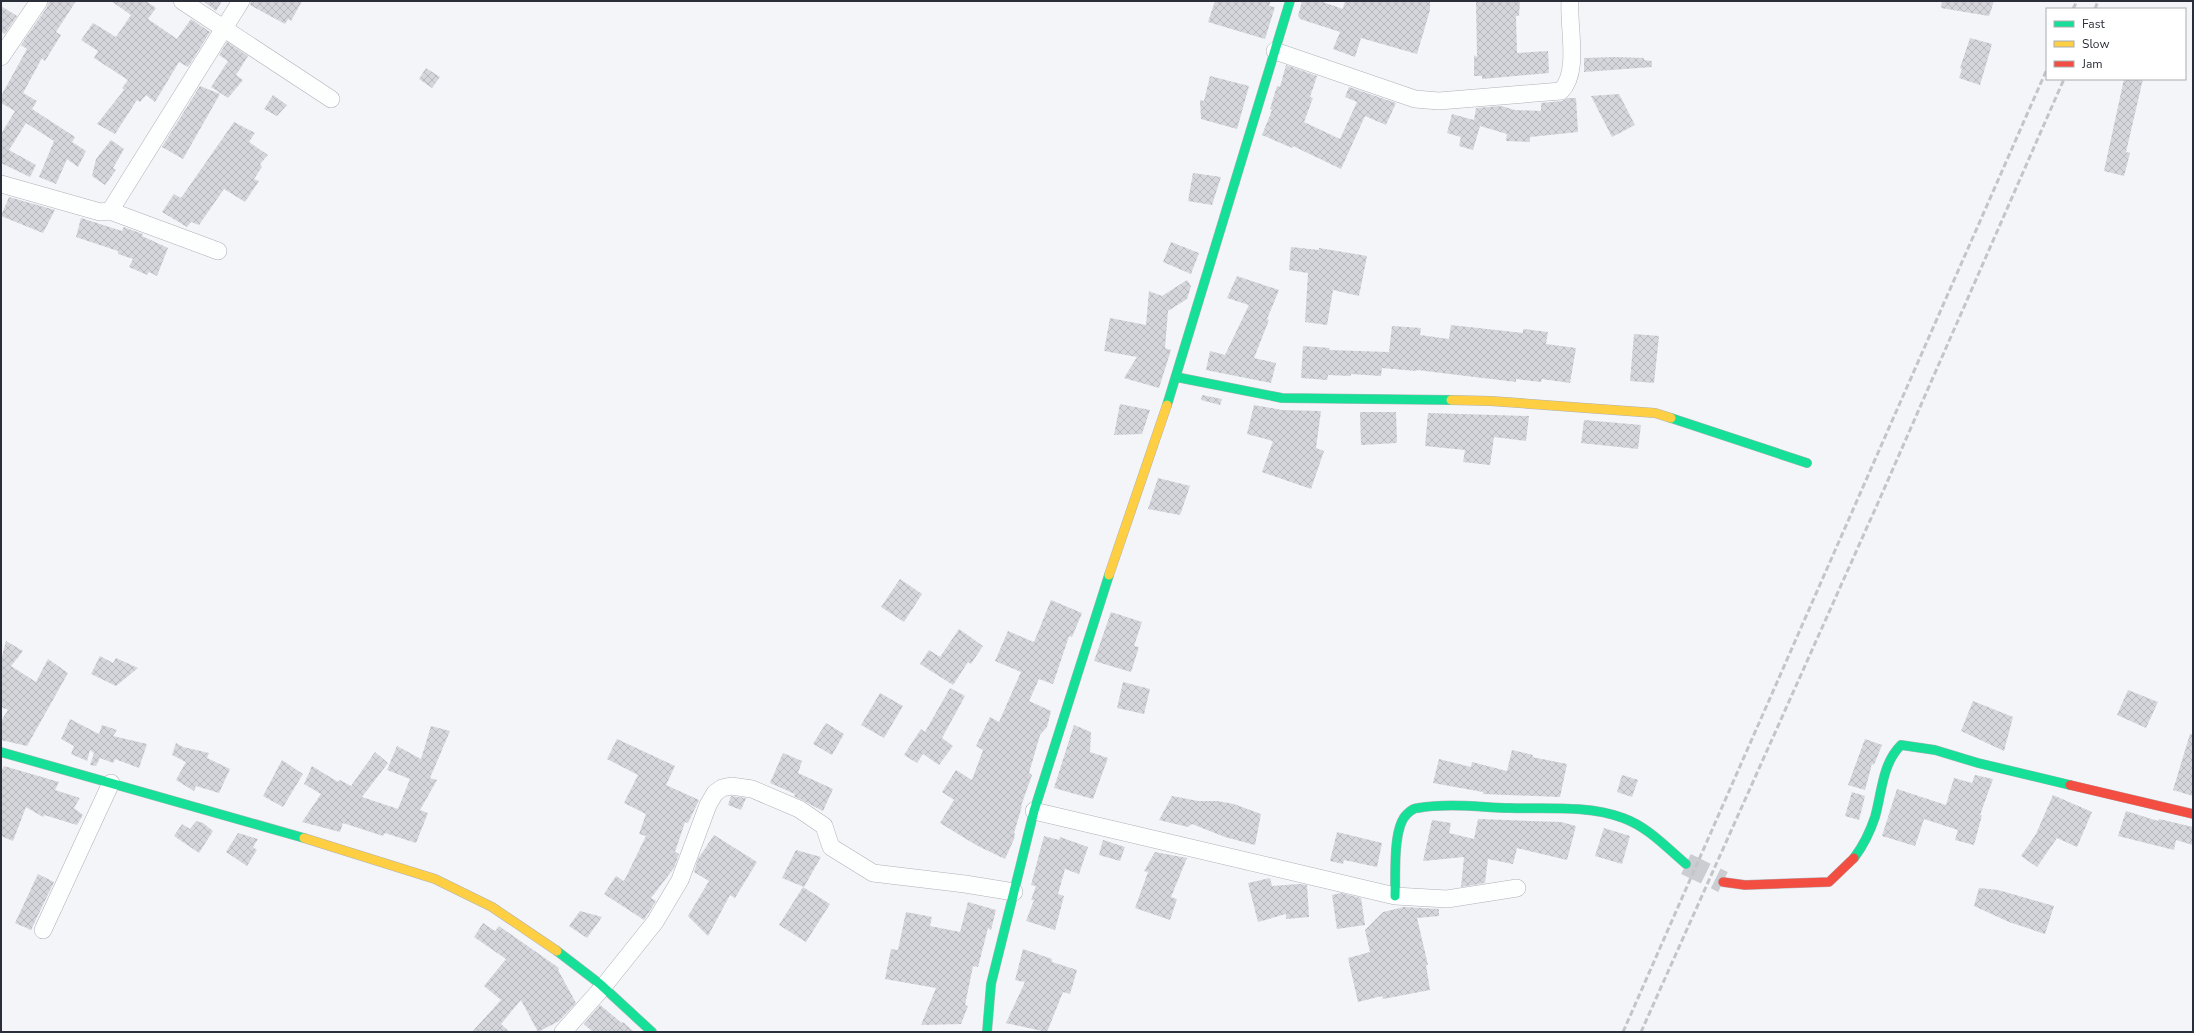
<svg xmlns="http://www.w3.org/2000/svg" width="2194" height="1033" viewBox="0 0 2194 1033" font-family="'Nunito Sans',sans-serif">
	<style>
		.building { fill: url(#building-cross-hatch) }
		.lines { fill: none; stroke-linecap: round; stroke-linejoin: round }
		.secondary-tunnel { stroke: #cccdd2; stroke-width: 22; stroke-dasharray: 22 11; stroke-linecap: butt }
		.street-casing { stroke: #afb1b8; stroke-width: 18 }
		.fast-casing { stroke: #afb1b8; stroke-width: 10 }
		.slow-casing { stroke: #afb1b8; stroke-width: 10 }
		.jam-casing { stroke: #afb1b8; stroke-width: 10 }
		.street { stroke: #fdfefe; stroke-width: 17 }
		.fast { stroke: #16e098; stroke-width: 9 }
		.slow { stroke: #ffcf43; stroke-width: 9 }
		.jam { stroke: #f24e42; stroke-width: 9 }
		.rail { stroke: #c4c5c6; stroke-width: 3; stroke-dasharray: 6 3; stroke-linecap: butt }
	</style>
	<defs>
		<pattern id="building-cross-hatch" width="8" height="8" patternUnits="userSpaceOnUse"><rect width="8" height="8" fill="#d5d5dc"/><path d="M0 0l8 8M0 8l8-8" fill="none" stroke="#b7b7be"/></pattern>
	</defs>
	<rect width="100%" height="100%" fill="#f4f5f8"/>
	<g class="building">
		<polygon points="49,1 76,1 56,32 61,35 45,61 42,58 23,93 37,101 32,109 75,137 72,142 86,151 78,167 67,159 56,184 39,177 54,141 26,123 9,150 36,165 30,177 1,163 1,134 15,111 1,103 1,96 27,49 21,45 47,7"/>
		<polygon points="111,1 146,1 156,8 148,19 177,39 191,19 210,32 188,67 179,62 155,102 146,95 140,102 137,100 115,134 97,124 124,90 122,88 128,80 94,58 98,51 81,40 93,23 116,37 131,15"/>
		<polygon points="203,1 222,1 216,11"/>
		<polygon points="251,1 302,1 291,21 288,19 285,24 250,5"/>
		<polygon points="1215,1 1271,1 1269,6 1275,7 1265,39 1208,22"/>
		<polygon points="1302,1 1320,1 1343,9 1345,1 1430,1 1430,10 1417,54 1361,38 1355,57 1333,49 1340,32 1300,19 1298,16"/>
		<polygon points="1476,1 1520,1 1519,16 1516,16 1517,53 1548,51 1549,73 1482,79 1482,76 1474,76 1474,55 1477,57"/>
		<polygon points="1942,1 1994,1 1989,16 1941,8"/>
		<polygon points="1,6 17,16 5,34 1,32"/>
		<polygon points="1970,38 1992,44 1980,85 1959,78 1962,69 1960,68"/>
		<polygon points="227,42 248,56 236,75 243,80 228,98 211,87 228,61 219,55"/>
		<polygon points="1615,57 1644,58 1644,60 1652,61 1652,67 1584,72 1584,58"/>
		<polygon points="1286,65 1317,76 1310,97 1313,98 1304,122 1340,139 1357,102 1345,97 1349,87 1396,103 1386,125 1365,116 1341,169 1293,146 1292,148 1262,135 1272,110 1270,109 1277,86 1280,87"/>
		<polygon points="426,68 440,77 432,88 419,79"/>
		<polygon points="1210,76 1249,86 1237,129 1201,119 1200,100 1204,101"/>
		<polygon points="2124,79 2143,79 2126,152 2130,153 2124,176 2104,171"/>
		<polygon points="200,86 220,94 183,159 162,147"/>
		<polygon points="1619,94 1635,125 1612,137 1591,96"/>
		<polygon points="273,95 287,105 277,116 264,109"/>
		<polygon points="1567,98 1576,98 1578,132 1530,137 1530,142 1506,141 1507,134 1480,126 1473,150 1459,146 1461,137 1447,133 1452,114 1474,120 1476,108 1501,106 1515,110 1541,111 1541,103 1562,101"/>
		<polygon points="234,122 255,133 249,142 268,155 260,164 262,167 254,179 259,181 245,202 224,189 199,225 191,222 187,227 162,212 174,194 181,198"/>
		<polygon points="111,140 124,149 113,168 116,170 105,185 92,176 96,159"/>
		<polygon points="1193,173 1221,177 1212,205 1188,201"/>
		<polygon points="9,197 55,210 43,233 1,216"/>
		<polygon points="81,218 122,231 124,227 126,228 143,234 142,236 168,248 157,276 149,272 147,275 129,267 133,259 118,254 118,251 76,237"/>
		<polygon points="1171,242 1199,253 1191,274 1163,262"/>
		<polygon points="1291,247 1319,250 1319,248 1367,256 1359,296 1333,290 1327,325 1305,322 1308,273 1289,270"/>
		<polygon points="1237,276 1279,290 1267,319 1269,320 1254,358 1276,363 1271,383 1206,370 1210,351 1225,355 1249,305 1227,298"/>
		<polygon points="1187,280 1191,286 1187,299 1168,311 1165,348 1171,350 1159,388 1124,378 1137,357 1104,351 1110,318 1146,325 1149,291 1162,296"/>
		<polygon points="1451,325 1523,333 1523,329 1548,332 1546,344 1576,348 1570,383 1542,379 1541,382 1516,379 1516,382 1417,370 1416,371 1382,368 1381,376 1351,374 1351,376 1328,375 1327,380 1301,378 1303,346 1330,348 1329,350 1389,352 1392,326 1421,328 1420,335 1449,339"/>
		<polygon points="1634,334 1659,336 1654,383 1630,381"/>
		<polygon points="1202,395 1222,399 1220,405 1201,400"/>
		<polygon points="1120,404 1150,410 1142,434 1114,435"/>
		<polygon points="1254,405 1282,410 1321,411 1316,448 1324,451 1311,489 1262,472 1273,441 1247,434"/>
		<polygon points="1360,412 1396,412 1397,443 1361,445"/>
		<polygon points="1428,413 1529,416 1526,441 1494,437 1490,465 1463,462 1465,450 1425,446"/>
		<polygon points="1584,420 1641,425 1638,449 1581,443"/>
		<polygon points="1158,478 1190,486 1180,515 1148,509"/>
		<polygon points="900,579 922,594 904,622 881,607"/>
		<polygon points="1051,600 1082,613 1072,637 1069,636 1053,684 1039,679 1029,701 1051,711 1047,727 1040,735 1029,773 1032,775 1021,806 1022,806 1014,833 1015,834 1014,839 1005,859 976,845 940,823 954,800 942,792 956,770 972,780 983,750 976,746 990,717 999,722 1021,672 995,661 1008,631 1034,642"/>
		<polygon points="1111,612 1142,622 1134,646 1139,647 1131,672 1094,661"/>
		<polygon points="959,629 983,646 971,664 968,662 953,685 920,664 929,650 940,657"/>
		<polygon points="6,641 23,651 11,666 36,682 48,659 68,673 27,746 1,740 1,721 8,710 1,707 1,660"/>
		<polygon points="100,656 113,663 116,658 138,668 116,686 91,674"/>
		<polygon points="1123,682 1150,689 1144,714 1117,708"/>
		<polygon points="950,688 965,696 942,738 953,746 939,765 923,754 917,763 904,755 921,729 925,732"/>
		<polygon points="2128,690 2158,702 2146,728 2117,715"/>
		<polygon points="880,693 903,706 884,738 861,725"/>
		<polygon points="1973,701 2013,717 2004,751 1961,731"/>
		<polygon points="70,719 99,734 102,725 117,730 113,736 147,744 139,768 115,759 113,763 100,758 96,766 90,765 94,753 90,750 87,761 71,754 74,746 61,739"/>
		<polygon points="826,723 844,734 832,755 813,744"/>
		<polygon points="1074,725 1091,732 1090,752 1108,758 1093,799 1054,788"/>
		<polygon points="431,726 450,731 430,778 437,780 420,810 428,813 416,843 385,833 383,836 343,823 340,832 302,822 321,794 304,784 312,766 338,782 340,780 351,786 375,752 388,763 362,797 398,809 410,779 387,770 397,746 421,759"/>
		<polygon points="2190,734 2193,735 2193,796 2173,790"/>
		<polygon points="617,739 675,766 666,785 699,800 688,823 685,822 675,852 679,854 674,868 651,898 656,901 644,920 604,894 616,876 624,881 646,836 639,834 646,814 624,803 638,775 607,759"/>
		<polygon points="1865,739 1882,745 1874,765 1872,764 1865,790 1848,785"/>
		<polygon points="176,743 183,747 209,753 207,758 230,769 219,793 196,786 194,791 176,780 186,762 172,755"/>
		<polygon points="1512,750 1533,755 1532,757 1567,764 1560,797 1483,794 1483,792 1433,783 1439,759 1471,767 1472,762 1507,771"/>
		<polygon points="783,753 802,761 798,773 833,789 823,811 794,796 795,794 770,783"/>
		<polygon points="282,760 303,774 283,807 263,796"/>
		<polygon points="4,766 59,782 55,790 80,798 74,808 83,815 77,825 44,815 43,817 26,807 13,841 1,836 1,771"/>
		<polygon points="1622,775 1638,780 1632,797 1617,792"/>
		<polygon points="1975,775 1993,779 1980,815 1982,815 1974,845 1955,840 1958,830 1924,819 1915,846 1882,836 1897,789 1946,805 1954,778 1972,783"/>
		<polygon points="1852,792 1865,796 1859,820 1845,816"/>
		<polygon points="2053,795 2092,812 2077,847 2057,838 2037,867 2021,856 2036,834"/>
		<polygon points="731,796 746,798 741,810 728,805"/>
		<polygon points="1172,796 1198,801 1217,801 1234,804 1261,814 1255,845 1225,837 1192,824 1188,827 1159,820"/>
		<polygon points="2126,811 2158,821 2159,819 2193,827 2193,845 2176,840 2174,850 2118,836"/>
		<polygon points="1478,819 1561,822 1576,826 1567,860 1517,848 1513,864 1488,859 1485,883 1461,887 1464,857 1423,861 1432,820 1451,823 1449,833 1474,839"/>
		<polygon points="196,821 203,823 213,831 199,853 174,836 182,824 190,829"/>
		<polygon points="1604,828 1630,836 1622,864 1595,856"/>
		<polygon points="1337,832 1382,843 1377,867 1344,860 1343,864 1330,861"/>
		<polygon points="238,833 258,839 253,847 257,850 247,866 226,852"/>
		<polygon points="714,835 757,862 735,898 730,895 708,936 688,916 709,881 694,872 698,859"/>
		<polygon points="1044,836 1059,840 1060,837 1088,847 1079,874 1065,869 1058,894 1064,896 1055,930 1026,921 1034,900 1031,900 1036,886 1031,885"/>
		<polygon points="1103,840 1125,847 1120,861 1099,855"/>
		<polygon points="796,850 821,857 804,887 782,878"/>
		<polygon points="1155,852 1187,858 1171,897 1177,899 1170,920 1135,908 1148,872 1144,871"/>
		<polygon points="38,874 54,882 31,930 15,923"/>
		<polygon points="1270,878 1272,886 1299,884 1307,885 1309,917 1286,919 1286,914 1258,922 1248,883"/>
		<polygon points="803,887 830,904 806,942 779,925"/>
		<polygon points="1979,888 1998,890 2054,906 2045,934 2009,922 1974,906"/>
		<polygon points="1341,893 1361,898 1365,925 1337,929 1332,895"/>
		<polygon points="968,902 996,910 991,930 988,928 978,967 973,966 965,1005 968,1006 961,1024 921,1025 936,988 885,979 891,949 898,950 906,912 932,917 930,926 960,932"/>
		<polygon points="1404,907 1439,909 1439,916 1417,918 1428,965 1426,965 1430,990 1383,999 1382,996 1358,1002 1348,958 1370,952 1365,930 1383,912"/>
		<polygon points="580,911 602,917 587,938 569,926"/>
		<polygon points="483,923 495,931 499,926 559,968 558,970 576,1003 559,1021 538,1032 521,1000 501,1024 510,1032 472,1032 501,1000 484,986 506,959 474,937"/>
		<polygon points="1023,949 1052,959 1052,962 1077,970 1070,994 1063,992 1047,1032 1006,1023 1025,982 1015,980"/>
		<polygon points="600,1005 622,1023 623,1022 634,1032 593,1032 584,1024"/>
	</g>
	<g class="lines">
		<polyline class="secondary-tunnel" points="1686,864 1723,882"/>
		<defs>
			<g id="street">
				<polyline points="182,1 331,99"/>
				<path d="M 1275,51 L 1415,99 L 1439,101 L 1561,91 C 1580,72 1568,27 1570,1"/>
				<polyline points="1,57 39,1"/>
				<polyline points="1,184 100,212 110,211 241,1"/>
				<polyline points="110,211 218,251"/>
				<polyline points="1034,811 1395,896 1447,899 1517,888"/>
				<polyline points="43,930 111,783"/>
				<polyline points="563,1032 603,987 655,922 680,880 708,805 715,793 722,788 731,786 752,789 799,809 824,826 831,847 873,873 965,884 1014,892"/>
			</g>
			<g id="fast">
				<polyline points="1176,377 1282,398 1451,400"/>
				<polyline points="1167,405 1290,1"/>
				<polyline points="1671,418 1807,463"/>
				<polyline points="1,752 304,838"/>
				<path d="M 1854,858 C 1863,846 1870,832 1875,817 C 1882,792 1882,764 1901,745 L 1935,750 L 1978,763 L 2070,785"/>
				<path d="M 1395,896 C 1396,876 1392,828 1407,814 C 1410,811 1415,808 1418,808 C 1447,803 1479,807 1509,808 C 1546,809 1588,805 1623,818 C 1648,827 1666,847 1686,864"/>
				<polyline points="557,951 600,984 652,1032"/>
				<polyline points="987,1032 991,984 1034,811 1109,575"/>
			</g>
			<g id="slow">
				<polyline points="1451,400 1491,401 1655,413 1671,418"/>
				<polyline points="1109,575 1167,405"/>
				<polyline points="304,838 435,879 492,907 557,951"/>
			</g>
			<g id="jam">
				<polyline points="2070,785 2193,814"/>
				<polyline points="1723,882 1745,885 1829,882 1854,858"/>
			</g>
		</defs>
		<use href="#street" class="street-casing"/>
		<use href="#fast" class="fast-casing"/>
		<use href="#slow" class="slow-casing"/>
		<use href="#jam" class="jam-casing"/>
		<use href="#street" class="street"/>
		<use href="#fast" class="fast"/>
		<use href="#slow" class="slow"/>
		<use href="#jam" class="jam"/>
		<g class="rail">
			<polyline points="2073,9 2077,1"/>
			<polyline points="2095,9 2098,1"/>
			<polyline points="1623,1032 2047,69"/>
			<polyline points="1641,1032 1881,496 2064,79"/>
		</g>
	</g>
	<rect width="2194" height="1033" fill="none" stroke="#2a2e39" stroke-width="4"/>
	<rect x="2046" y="8" width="140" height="72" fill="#ffffff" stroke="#aaabb0"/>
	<rect x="2054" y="21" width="20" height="6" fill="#16e098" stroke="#aaabb0"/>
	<text x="2082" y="28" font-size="12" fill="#2a2e39">Fast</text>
	<rect x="2054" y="41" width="20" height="6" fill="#ffcf43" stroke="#aaabb0"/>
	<text x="2082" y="48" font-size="12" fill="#2a2e39">Slow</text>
	<rect x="2054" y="61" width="20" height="6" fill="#f24e42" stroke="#aaabb0"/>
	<text x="2082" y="68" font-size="12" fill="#2a2e39">Jam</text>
</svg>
